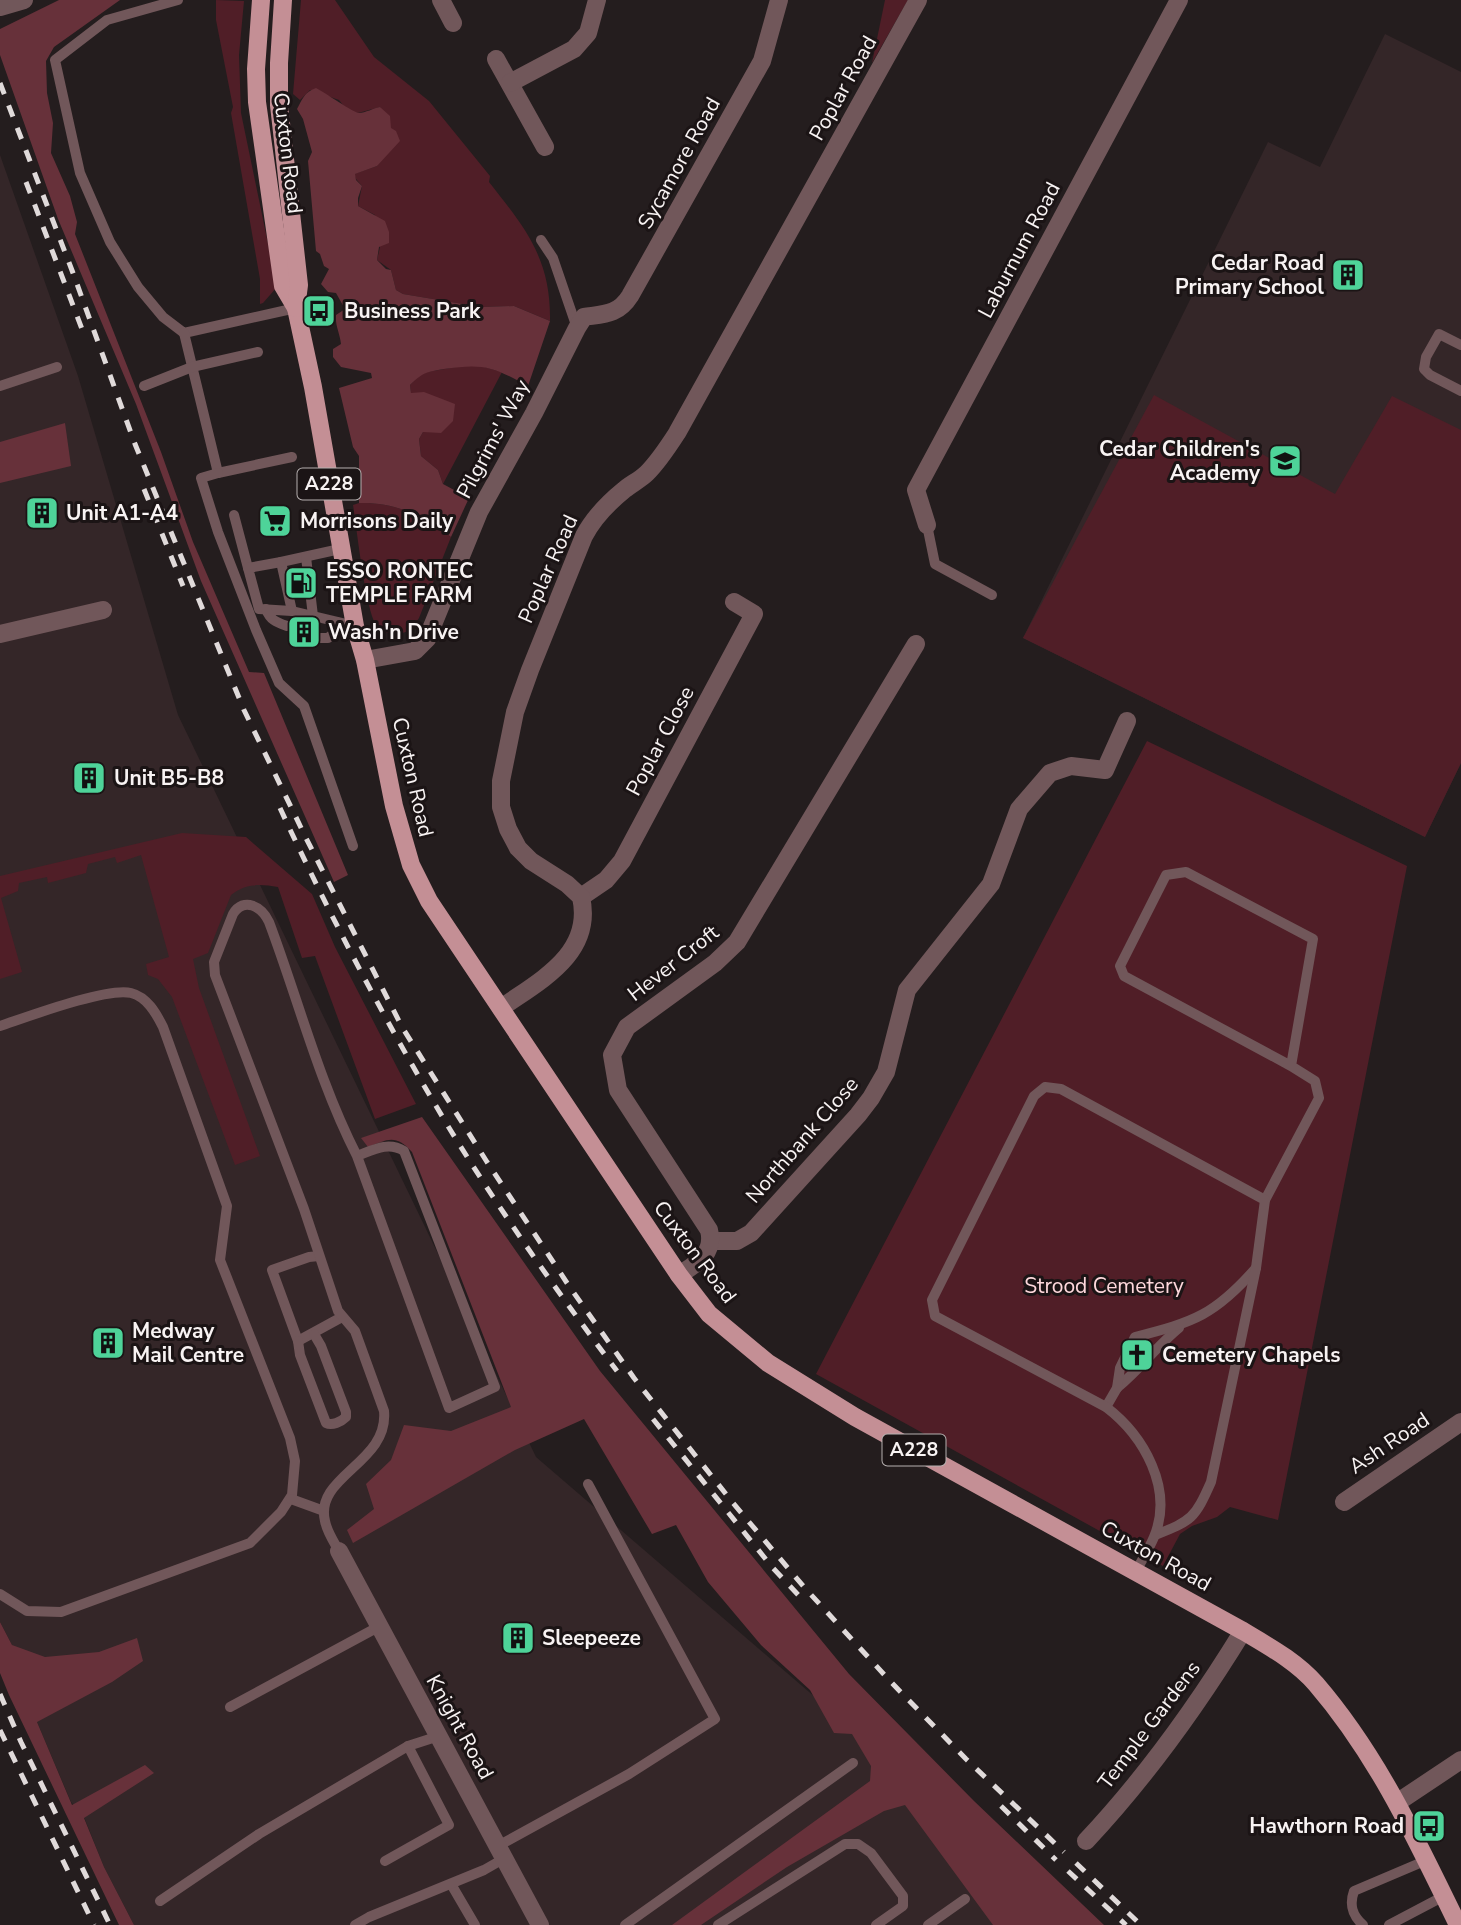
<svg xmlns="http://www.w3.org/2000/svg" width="1461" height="1925" viewBox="0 0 1461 1925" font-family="'Nunito Sans',sans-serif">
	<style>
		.built { fill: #342628 }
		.green { fill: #501e27 }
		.forest { fill: #67313a }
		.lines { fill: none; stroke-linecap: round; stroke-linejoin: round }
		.service { stroke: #71575a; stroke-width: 10 }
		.minor { stroke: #71575a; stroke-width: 18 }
		.primary { stroke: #c48f95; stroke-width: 18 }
		.rail { stroke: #e0dada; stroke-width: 5; stroke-dasharray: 12 12; stroke-linecap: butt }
		.labels { text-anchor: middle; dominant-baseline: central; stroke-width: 6; stroke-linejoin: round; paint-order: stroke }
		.shield { fill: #1b1415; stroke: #b6b0b0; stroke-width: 2 }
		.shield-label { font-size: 19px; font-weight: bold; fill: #f8f3f3 }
		.street-label { font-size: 21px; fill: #f8f3f3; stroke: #1b1415 }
		.poi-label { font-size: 21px; font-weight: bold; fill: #f8f3f3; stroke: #1b1415; text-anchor: start }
		.park-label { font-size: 21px; fill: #fed8dc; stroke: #1b1415 }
	</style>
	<rect width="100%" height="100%" fill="#241d1e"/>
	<g class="built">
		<polygon points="1385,34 1461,72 1461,763 1425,837 1023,638 1268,142 1320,167"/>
		<polygon points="0,155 78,376 178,715 536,1457 1080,1925 134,1925 104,1867 84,1817 71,1802 37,1722 12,1645 0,1622"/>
	</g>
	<g class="green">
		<polygon points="216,0 244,1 239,55 241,113 277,287 263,303 260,304 260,279 231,113 233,107 216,20"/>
		<path d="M 301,0 L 335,0 L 374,57 L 429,101 L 490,176 L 489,182 C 526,229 551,259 550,321 L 514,306 L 481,307 L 403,294 L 396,290 L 391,270 L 377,260 L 380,247 L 375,215 L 358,206 L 362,186 L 356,179 L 354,174 L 377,166 L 391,128 L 380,107 L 358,113 L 347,110 L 339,100 L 310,90 L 300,100 L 293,94 Z"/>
		<polygon points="885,0 908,0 872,63"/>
		<polygon points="474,364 502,372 443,484 438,470 421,456 419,439 423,432 411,393 410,385 421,373"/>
		<polygon points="1154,395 1335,494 1392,396 1461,430 1461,763 1425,837 1023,638"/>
		<path d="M 359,503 C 394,502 424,515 451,537 L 419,618 C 412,629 408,634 394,634 C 388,634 379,630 376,625 C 365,607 357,530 353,505 Z"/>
		<polygon points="1147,741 1407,866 1278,1520 1230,1507 1217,1517 1192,1526 1180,1534 1163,1566 816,1374"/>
		<path d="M 182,833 L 246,837 L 312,894 L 335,947 L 416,1104 L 375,1119 L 315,956 L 302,958 L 278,887 C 260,884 246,883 231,895 L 208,953 L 193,959 L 199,988 L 260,1156 L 235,1165 L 172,997 L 158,979 L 148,975 L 146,964 L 169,957 L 141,855 L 117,863 L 115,857 L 88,864 L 86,873 L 48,883 L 47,877 L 19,883 L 18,891 L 1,898 L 22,972 L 0,979 L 0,876 Z"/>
	</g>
	<g class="forest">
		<polygon points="59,0 120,0 54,47 46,61 47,93 53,123 51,153 70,196 77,222 75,234 161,452 193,542 249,672 264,673 348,875 334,882 201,581 136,404 58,219 0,55 0,29"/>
		<path d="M 316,88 C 324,92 354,113 359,113 C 365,113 374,108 380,107 L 390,116 L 391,128 L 396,131 L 400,141 L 377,166 L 355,174 L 356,180 L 362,186 L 358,198 L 358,206 L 385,221 L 389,232 L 389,243 L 379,247 L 377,260 L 386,269 L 391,270 L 396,290 L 403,294 L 481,307 L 514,306 L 550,321 L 528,386 C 493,367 484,363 444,369 C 427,372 423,372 410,385 L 411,393 L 424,392 L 455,404 L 453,421 L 441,433 L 423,432 L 419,439 L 421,456 L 438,470 L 443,484 L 469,498 L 451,537 C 424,515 394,502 359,503 L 359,456 L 353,447 L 339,388 L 372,378 L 371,373 L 341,367 L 333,357 L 333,349 L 341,344 C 340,333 335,326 336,315 L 345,309 L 336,293 L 328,292 L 321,284 L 329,269 L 324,266 L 320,254 L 316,251 L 308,161 L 312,152 L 303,119 L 297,109 C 302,100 304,92 316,88 Z"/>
		<polygon points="65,423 71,466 0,483 0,442"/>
		<path d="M 422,1117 L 600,1371 L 849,1674 L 974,1801 L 1104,1925 L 993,1925 L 905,1805 L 884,1811 L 787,1867 L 701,1925 L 672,1925 L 870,1781 L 871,1766 L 852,1734 L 834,1733 L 810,1690 L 761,1645 L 708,1582 L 676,1525 L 652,1534 L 584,1419 L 515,1450 L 353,1543 L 347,1530 L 374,1509 L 366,1484 L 391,1460 L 404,1425 L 451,1431 L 511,1407 L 412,1152 C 396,1134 388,1139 368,1147 L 361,1138 Z"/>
		<polygon points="0,1622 12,1645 45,1657 99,1652 137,1638 143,1661 112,1682 37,1722 72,1805 145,1765 154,1773 84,1818 104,1867 134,1925 119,1925 9,1695 0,1673"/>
	</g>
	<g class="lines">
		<g class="service">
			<polyline points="178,0 107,20 55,60 80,173 110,242 138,287 163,317 184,333 296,308"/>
			<polyline points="541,240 553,258 577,328"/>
			<polyline points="184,333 218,473 292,457"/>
			<polyline points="1461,345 1439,334 1426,357 1424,369 1430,375 1461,391"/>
			<polyline points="0,386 57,367"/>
			<polyline points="144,386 192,367 258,352"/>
			<polyline points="218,473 201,478 218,532 256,630 279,683 304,706 353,846"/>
			<polyline points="234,515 248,568"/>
			<polyline points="927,525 935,564 992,595"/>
			<polyline points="340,549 281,562 292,611 355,626"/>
			<polyline points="306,557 313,616"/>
			<polyline points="281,562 248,568 259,609 292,611"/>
			<path d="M 266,609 C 270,620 276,622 287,626"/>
			<polyline points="321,638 328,638 333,634 337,622"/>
			<path d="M 0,1026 C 27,1017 107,987 131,993 C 147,997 156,1013 163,1027 L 227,1206 L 220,1260 L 290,1438 L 295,1461 L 292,1495 L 281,1512 L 250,1543 L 61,1612 L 27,1611 L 0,1594"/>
			<polyline points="1265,1200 1319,1098 1315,1081 1291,1066 1124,976 1120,966 1166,875 1186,872 1313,939 1291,1066"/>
			<polyline points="319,1256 309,1257 272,1270 298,1341 342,1317"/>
			<path d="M 298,1341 L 300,1355 L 326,1423 C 332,1426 341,1422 346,1417 L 346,1412 L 321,1346 L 314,1334"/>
			<path d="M 1117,1388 C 1140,1369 1157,1346 1179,1328"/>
			<path d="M 1106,1407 L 1117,1388 L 1120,1368 L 1135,1337 C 1194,1322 1215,1315 1256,1268"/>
			<polyline points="291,1499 324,1511"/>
			<path d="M 339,1551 C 334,1542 327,1532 325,1521 C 314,1476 389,1463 384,1411 L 355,1331 L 338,1311 L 304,1209 L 215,975 L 214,962 L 233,914 C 244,896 262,907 269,922 C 298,999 319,1082 357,1156 L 449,1408 L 495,1387 L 404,1151 C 388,1141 373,1150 357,1156"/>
			<path d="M 1136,1571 C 1142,1560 1149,1549 1154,1537 C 1174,1489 1144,1436 1106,1407 L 935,1316 L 932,1300 L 1034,1096 L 1045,1087 L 1061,1089 L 1265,1200 L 1256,1268 L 1211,1482 C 1195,1518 1192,1521 1155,1535"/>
			<polyline points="230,1707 380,1626"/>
			<polyline points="498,1846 629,1774 715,1719 588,1484"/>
			<polyline points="385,1861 449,1825 408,1746"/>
			<polyline points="451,1884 475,1925"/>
			<polyline points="160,1901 259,1834 408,1746 439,1736"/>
			<polyline points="355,1925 369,1917 484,1870 505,1858"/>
			<polyline points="625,1925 853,1763"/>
			<polyline points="718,1925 845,1844 858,1844 871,1853 903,1896 903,1906 876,1925"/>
			<polyline points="928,1925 965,1899"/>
			<path d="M 1363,1925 C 1352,1915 1349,1905 1354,1891 L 1427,1860"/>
			<polyline points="1389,1925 1444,1896"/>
		</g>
		<g class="minor">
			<polyline points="441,0 453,23"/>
			<polyline points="0,7 24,0"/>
			<polyline points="496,59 545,147"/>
			<polyline points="510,83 574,49 588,33 597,0"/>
			<polyline points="927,525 916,490 1179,0"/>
			<polyline points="0,634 103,610"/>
			<path d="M 365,660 L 415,651 L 427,639 L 479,512 L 534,413 L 577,328 L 584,317 C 604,314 618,315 630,296 L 762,61 L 779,0"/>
			<polyline points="581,897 606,880 622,861 754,614 734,602"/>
			<path d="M 501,1008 C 539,981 594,954 581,897 L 567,884 L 531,861 L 518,848 L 508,829 L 501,807 L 501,781 L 515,712 L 530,670 L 584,536 C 594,517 608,503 624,490 C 631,484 640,480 647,473 C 659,461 668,447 677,433 L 918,0"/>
			<polyline points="712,1241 737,1241 751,1233 858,1115 871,1098 886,1072 907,990 991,884 1019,809 1050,773 1071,766 1105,770 1127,721"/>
			<path d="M 679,1275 C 697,1263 715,1254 709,1230 L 618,1090 L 612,1055 L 627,1027 L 715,963 L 737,942 L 916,644"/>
			<polyline points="1344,1502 1461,1422"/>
			<polyline points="339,1551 540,1925"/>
			<polyline points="1398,1802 1461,1760"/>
			<path d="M 1086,1841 C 1147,1776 1197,1706 1243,1631"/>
		</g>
		<g class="primary">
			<path d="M 261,0 L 256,69 L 257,102 L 283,286 L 296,308 L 313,387 L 355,626 L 365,660 L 394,806 L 411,865 L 429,901 L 679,1275 L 709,1314 L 768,1363 L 855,1417 L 1243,1631 C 1268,1646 1296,1661 1316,1684 C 1378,1756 1417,1841 1458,1925"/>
			<polyline points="283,0 279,63 279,105 299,285 296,308"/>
		</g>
		<g class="rail">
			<polyline points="0,83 73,273 135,444 244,710 306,838 402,1027 487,1162 569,1286 634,1378 733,1503 804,1587 890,1681 966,1759 1064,1852"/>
			<polyline points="26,182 82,329"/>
			<polyline points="144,489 183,586"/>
			<path d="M 280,808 C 331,918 388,1027 451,1131 C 502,1214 559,1294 617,1371"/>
			<polyline points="653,1419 772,1567 802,1599"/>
			<polyline points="0,1694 21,1742 110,1925"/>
			<polyline points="0,1730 94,1925"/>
			<polyline points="1001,1806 1056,1860"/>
			<polyline points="1076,1863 1141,1925"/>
			<polyline points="1068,1871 1126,1925"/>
		</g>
	</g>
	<defs>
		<symbol id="building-square" viewBox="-11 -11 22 22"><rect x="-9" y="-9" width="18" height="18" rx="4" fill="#4ed399" stroke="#1b1415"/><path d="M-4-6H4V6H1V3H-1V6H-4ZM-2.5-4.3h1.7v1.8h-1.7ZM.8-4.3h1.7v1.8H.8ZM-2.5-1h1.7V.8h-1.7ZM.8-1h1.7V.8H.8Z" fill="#111"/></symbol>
		<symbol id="bus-square" viewBox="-11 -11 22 22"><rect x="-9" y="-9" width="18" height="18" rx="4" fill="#4ed399" stroke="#1b1415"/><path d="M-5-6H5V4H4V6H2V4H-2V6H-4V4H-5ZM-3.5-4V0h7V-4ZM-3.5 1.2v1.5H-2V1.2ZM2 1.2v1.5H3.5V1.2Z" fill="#111"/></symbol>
		<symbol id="school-square" viewBox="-11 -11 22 22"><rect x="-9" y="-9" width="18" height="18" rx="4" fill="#4ed399" stroke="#1b1415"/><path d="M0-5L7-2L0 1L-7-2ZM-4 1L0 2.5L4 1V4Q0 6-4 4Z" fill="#111"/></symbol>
		<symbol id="supermarket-square" viewBox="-11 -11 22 22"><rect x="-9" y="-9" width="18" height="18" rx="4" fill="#4ed399" stroke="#1b1415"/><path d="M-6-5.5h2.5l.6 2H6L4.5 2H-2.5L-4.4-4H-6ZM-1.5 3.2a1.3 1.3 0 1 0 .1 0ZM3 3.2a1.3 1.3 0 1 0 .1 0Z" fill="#111"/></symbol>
		<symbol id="fuel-square" viewBox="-11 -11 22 22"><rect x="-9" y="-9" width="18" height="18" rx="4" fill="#4ed399" stroke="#1b1415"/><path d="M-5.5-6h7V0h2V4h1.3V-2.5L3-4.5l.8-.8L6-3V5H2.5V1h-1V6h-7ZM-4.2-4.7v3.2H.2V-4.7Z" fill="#111"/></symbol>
		<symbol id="church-square" viewBox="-11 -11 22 22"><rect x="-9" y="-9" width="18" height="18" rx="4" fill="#4ed399" stroke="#1b1415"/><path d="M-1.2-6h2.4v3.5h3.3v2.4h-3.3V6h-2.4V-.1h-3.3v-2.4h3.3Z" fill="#111"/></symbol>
	</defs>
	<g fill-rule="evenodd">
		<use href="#building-square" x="1329" y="256" width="38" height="38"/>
		<use href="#bus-square" x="300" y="292" width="38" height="38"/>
		<use href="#school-square" x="1266" y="442" width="38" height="38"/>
		<use href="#building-square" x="23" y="494" width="38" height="38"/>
		<use href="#supermarket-square" x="256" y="502" width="38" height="38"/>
		<use href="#fuel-square" x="282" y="564" width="38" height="38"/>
		<use href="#building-square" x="285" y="613" width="38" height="38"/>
		<use href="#building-square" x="70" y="759" width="38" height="38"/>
		<use href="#building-square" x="89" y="1324" width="38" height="38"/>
		<use href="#church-square" x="1118" y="1336" width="38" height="38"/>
		<use href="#building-square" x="499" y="1619" width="38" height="38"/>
		<use href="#bus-square" x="1410" y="1807" width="38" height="38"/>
	</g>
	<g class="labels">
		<g class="shield">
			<rect x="297.5" y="468.5" width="63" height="31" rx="5"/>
			<rect x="882.5" y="1434.5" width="63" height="31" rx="5"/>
		</g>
		<g class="shield-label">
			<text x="329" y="484">A228</text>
			<text x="914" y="1450">A228</text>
		</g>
		<g class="street-label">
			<text transform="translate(843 88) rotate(-61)">Poplar Road</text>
			<text transform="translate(288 153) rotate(83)">Cuxton Road</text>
			<text transform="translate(679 163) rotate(-61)">Sycamore Road</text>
			<text transform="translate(1019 250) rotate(-62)">Laburnum Road</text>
			<text transform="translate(493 439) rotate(-62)">Pilgrims' Way</text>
			<text transform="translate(548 569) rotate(-66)">Poplar Road</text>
			<text transform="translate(660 741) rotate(-62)">Poplar Close</text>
			<text transform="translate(413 777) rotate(77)">Cuxton Road</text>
			<text transform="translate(673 963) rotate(-38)">Hever Croft</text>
			<text transform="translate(802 1140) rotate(-49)">Northbank Close</text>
			<text transform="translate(695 1252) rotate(53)">Cuxton Road</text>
			<text transform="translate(1389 1443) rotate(-34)">Ash Road</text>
			<text transform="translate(1156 1556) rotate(29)">Cuxton Road</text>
			<text transform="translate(1149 1725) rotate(-53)">Temple Gardens</text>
			<text transform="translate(460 1727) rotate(61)">Knight Road</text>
		</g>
		<g class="poi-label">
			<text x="1324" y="263" text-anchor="end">Cedar Road<tspan x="1324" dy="24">Primary School</tspan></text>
			<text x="344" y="311">Business Park</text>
			<text x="1260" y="449" text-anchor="end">Cedar Children's<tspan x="1260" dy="24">Academy</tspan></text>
			<text x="66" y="513">Unit A1-A4</text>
			<text x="300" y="521">Morrisons Daily</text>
			<text x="326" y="571">ESSO RONTEC<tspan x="326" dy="24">TEMPLE FARM</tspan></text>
			<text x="328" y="632">Wash'n Drive</text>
			<text x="114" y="778">Unit B5-B8</text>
			<text x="132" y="1331">Medway<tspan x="132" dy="24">Mail Centre</tspan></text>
			<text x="1162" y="1355">Cemetery Chapels</text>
			<text x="542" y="1638">Sleepeeze</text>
			<text x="1404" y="1826" text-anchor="end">Hawthorn Road</text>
		</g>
		<g class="park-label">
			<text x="1104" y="1286">Strood Cemetery</text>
		</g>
	</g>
</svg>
